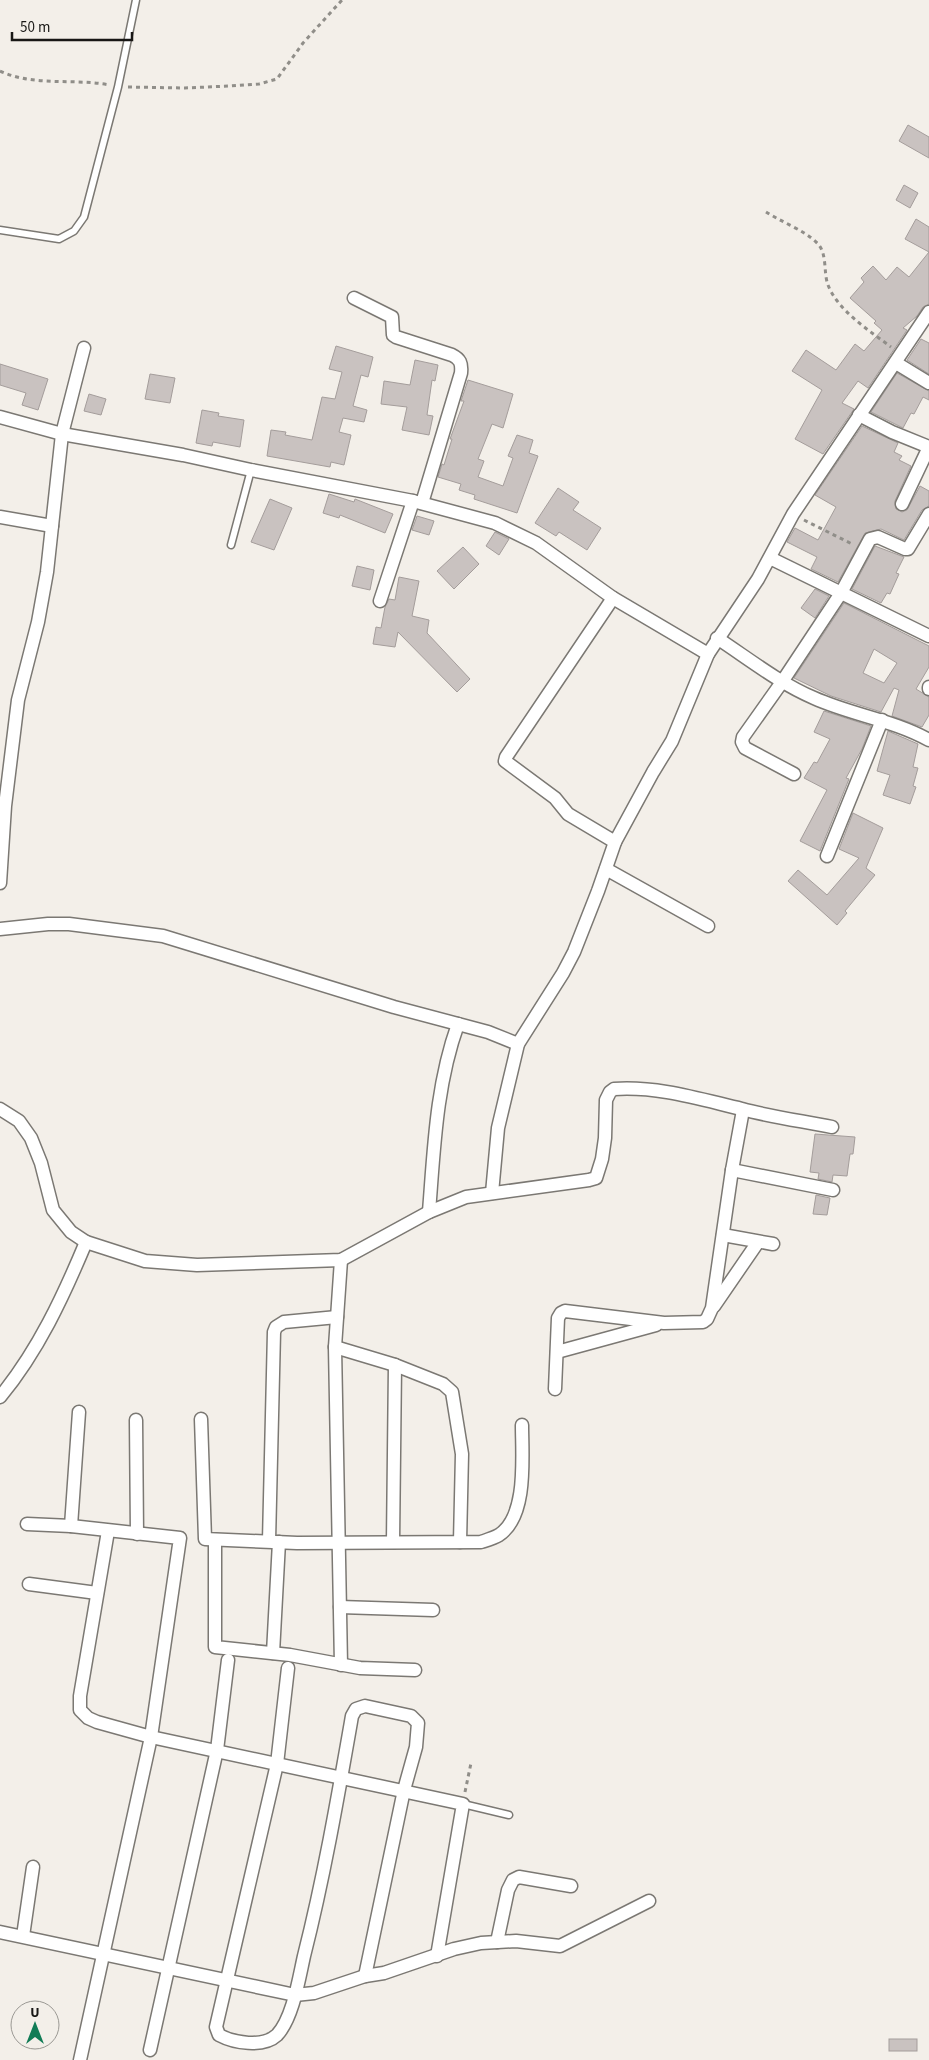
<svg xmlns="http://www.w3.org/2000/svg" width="929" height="2060" viewBox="0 0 929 2060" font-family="'Source Sans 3',sans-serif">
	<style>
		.building { fill: #c9c2c0; stroke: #a49d9b; fill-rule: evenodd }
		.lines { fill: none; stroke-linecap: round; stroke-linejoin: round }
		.lane-casing { stroke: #7b7873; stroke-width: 9 }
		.street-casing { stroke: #7b7873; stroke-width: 15 }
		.path { stroke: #908e89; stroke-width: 3; stroke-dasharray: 4 4; stroke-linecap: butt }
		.lane { stroke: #fff; stroke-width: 6 }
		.street { stroke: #fff; stroke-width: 12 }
	</style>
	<rect width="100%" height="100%" fill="#f3efe9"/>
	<g class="building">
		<polygon points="908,125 929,137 929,158 899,141"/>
		<polygon points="904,185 918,193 910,208 896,200"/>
		<polygon points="916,219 929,227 929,252 905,239"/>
		<polygon points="929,252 929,304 923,307 917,316 903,328 907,330 868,388 858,381 842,403 854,409 823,454 795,439 822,390 792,371 806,350 836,370 855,344 864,351 882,330 874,323 876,321 850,298 864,282 861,278 873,266 886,280 897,267 909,277"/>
		<polygon points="921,339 929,343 929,374 907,360"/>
		<polygon points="336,346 373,357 368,377 361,375 353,406 367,410 364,422 343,418 339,432 351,435 344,465 331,462 330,467 267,456 271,430 286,432 285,435 312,440 322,397 335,399 342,372 329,369"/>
		<polygon points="415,360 438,365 435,381 432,380 427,415 433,416 429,435 402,430 407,407 381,404 384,381 410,385"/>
		<polygon points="0,364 48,379 38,410 22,405 26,393 0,385"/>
		<polygon points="897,373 929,391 929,400 923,397 914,414 911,413 903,428 871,412"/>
		<polygon points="150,374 175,378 170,403 145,399"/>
		<polygon points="468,380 513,394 503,428 492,424 478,459 484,461 478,477 503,486 513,458 508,456 517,435 533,440 529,453 538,456 517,513 474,499 475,495 459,490 461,484 438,477 442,464 444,465 452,439 450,439 464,401 461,401"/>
		<polygon points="89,394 106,399 101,415 84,411"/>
		<polygon points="202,410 219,413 218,416 244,420 240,447 213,442 212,446 196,443"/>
		<polygon points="862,426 898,443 894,452 902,456 899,460 911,466 895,501 896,509 902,512 907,510 920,486 929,491 929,506 922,510 904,540 881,529 865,533 838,582 811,569 817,557 787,542 795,528 818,540 836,507 815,495"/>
		<polygon points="558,488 579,502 573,510 601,528 587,550 559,532 556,536 535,523"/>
		<polygon points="329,494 354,502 355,499 393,514 385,533 340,515 339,518 323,513"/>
		<polygon points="270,499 292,508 274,550 251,542"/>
		<polygon points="417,516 434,521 429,535 412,530"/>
		<polygon points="495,532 509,539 499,555 486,546"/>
		<polygon points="875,546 904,557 896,573 899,574 890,594 887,593 881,603 852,589"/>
		<polygon points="463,547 479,564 454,589 437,571"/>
		<polygon points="357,566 374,570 370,590 352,586"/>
		<polygon points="399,577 419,581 412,616 429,620 427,633 470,679 457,692 398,632 395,647 373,644 376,627 381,628 385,607 389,599 395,600"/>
		<polygon points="815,589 829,596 815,618 801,608"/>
		<path d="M 844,603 L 929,646 L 929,667 L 916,689 L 929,697 L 929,715 L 922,727 L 892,716 L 899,690 L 894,688 L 881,712 L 831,696 L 794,678 ZM 874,649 L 897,663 L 884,683 L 863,673 Z"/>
		<polygon points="824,711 871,726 862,749 846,778 849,779 820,851 800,841 827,790 804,778 814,762 817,763 830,739 814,732"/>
		<polygon points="888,731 918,744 913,767 918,768 913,786 916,787 910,804 883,795 890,775 877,771"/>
		<polygon points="853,813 883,828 866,868 875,875 845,911 847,913 837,925 788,881 798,870 827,895 859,858 839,849"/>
		<polygon points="815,1134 855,1137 853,1154 850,1154 847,1176 833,1175 832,1182 818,1179 819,1173 810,1172"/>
		<polygon points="816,1195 830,1198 827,1215 813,1214"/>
		<rect x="889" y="2039" width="28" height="12"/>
	</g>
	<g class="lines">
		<defs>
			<g id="lane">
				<polyline points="0,230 59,239 74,231 84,217 118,87 136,0"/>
				<polyline points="231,545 251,470"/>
				<polyline points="463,1804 509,1815"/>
			</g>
			<g id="street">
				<path d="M 354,298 L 392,317 L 393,335 L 396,337 L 452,355 C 460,359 462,363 461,373 L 422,503"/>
				<polyline points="896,363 929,383"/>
				<polyline points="859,415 892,432 929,447"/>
				<polyline points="0,417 62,434 183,455 251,470 413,501 495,523 536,543 613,598 708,654"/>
				<polyline points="902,504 929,447"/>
				<polyline points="0,517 52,526"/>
				<polyline points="770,558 929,636"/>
				<polyline points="613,598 506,757 505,761 555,798 568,814 615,842"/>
				<polyline points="380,601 413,501"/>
				<path d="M 717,638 C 749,659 779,683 814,698 C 852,715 893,720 929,740"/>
				<polyline points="929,687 929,689"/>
				<polyline points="794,774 745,748 742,742 743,737 782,682 841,593 870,539 878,537 905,549 908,549 929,514"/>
				<polyline points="827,856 882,720"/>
				<polyline points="606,869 708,926"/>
				<polyline points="0,883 5,806 18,700 38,622 47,572 62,434 84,348"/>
				<polyline points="0,929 48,924 69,924 163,936 394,1007 488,1032 518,1044"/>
				<polyline points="0,1109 19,1121 31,1138 41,1163 53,1210 71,1232 86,1242"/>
				<polyline points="732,1170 833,1190"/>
				<polyline points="492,1193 498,1128 518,1044 563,973 574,952 598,891 615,842 653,772 672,741 708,654 758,579 793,514 929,312"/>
				<path d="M 429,1212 C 434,1149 436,1085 458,1024"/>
				<polyline points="723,1235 773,1244"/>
				<polyline points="341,1260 335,1347 341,1665"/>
				<polyline points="714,1306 758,1242"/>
				<polyline points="335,1347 395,1365 443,1384 452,1392 462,1454 460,1542"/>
				<polyline points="557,1352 656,1325"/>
				<polyline points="555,1389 558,1318 561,1313 565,1311 664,1323 703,1322 707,1319 712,1308 732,1170 743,1110"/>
				<path d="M 0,1397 C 38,1351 63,1297 86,1242 L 145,1261 L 197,1265 L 341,1260 L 429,1212 L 466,1197 L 589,1180 L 596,1178 L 602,1159 L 605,1138 L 606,1100 L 610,1092 L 614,1089 C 658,1086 699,1099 742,1109 C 771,1117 802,1121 832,1127"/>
				<path d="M 201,1419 L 205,1539 L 297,1543 L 481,1542 C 487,1540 494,1538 499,1535 C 528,1516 522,1456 522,1425"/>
				<polyline points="136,1420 137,1534"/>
				<polyline points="27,1524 71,1526 180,1538 151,1737 80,2060"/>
				<polyline points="71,1526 79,1412"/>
				<polyline points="108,1531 80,1696 80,1710 88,1718 97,1722 151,1737 463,1804 437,1956"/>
				<polyline points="215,1540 215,1647 290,1655 360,1668 415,1670"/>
				<polyline points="269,1541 274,1332 276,1327 284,1322 337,1317"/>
				<polyline points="393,1542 395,1365"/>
				<polyline points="29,1584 97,1593"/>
				<polyline points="340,1607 433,1610"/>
				<polyline points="273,1653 279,1542"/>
				<path d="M 288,1668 L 277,1764 L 216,2027 L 219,2035 C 234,2043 263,2048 277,2035 C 293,2018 299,1978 304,1956 C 324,1877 338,1796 352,1716 L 356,1709 L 365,1706 L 411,1716 L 418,1723 L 416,1747 L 404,1790 L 365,1976"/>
				<polyline points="0,1932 295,1995 314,1993 365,1976 384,1973 454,1949 481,1943 516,1941 560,1946 649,1901"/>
				<polyline points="23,1936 33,1867"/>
				<polyline points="497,1942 508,1890 513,1880 519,1877 571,1886"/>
				<polyline points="150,2050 217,1750 228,1660"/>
			</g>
		</defs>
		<use href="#lane" class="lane-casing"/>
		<use href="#street" class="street-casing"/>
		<g class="path">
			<path d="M 0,71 C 35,87 72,78 110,85"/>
			<polyline points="128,87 185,88 229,86 259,84 277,79 303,43 342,0"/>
			<path d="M 766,212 C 780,221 805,231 816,242 C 828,252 823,272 828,285 C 838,311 870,331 891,347"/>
			<polyline points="804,520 852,544"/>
			<polyline points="465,1792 471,1763"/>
		</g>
		<use href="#lane" class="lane"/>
		<use href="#street" class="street"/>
	</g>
	<g transform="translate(35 2025)"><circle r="24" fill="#f3efe9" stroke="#9b9994"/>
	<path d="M0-4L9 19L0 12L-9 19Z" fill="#117c56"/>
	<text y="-8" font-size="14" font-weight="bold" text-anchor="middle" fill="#181715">U</text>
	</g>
	<path d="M12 32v8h120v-8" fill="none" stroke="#181715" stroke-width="2.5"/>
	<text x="20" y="32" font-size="15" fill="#181715" stroke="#f3efe9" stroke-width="4" paint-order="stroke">50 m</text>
</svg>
